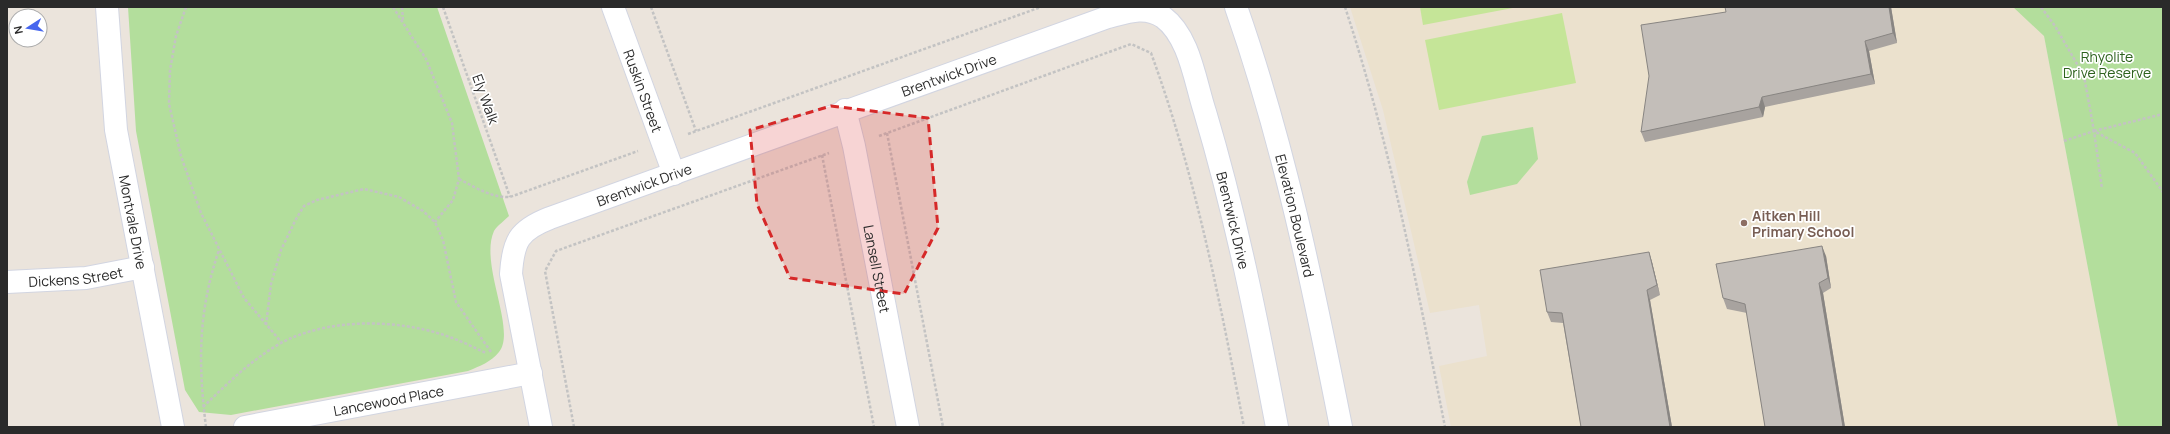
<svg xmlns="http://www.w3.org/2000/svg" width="2170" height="434" viewBox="0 0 2170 434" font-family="Manrope,sans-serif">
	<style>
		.education { fill: #ebe1cd }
		.green { fill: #b3de9c }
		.pitch { fill: #c5e598 }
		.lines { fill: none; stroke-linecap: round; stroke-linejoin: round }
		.street-casing { stroke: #d2d5e1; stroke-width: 24 }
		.secondary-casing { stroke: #d2d5e1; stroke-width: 24 }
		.path { stroke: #c3c3c3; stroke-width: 2.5; stroke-dasharray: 3 2; stroke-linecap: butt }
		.street { stroke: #fff; stroke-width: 22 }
		.secondary { stroke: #fff; stroke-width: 22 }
		.wall { fill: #a8a39f }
		.shaded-wall { fill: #888582 }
		.building { fill: #c3beb9; stroke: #888582 }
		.marked { fill: #d62828; fill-opacity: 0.2; stroke: #d62828; stroke-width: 3; stroke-dasharray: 8 5; stroke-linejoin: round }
		.education-dot { fill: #8d6e63; stroke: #fff; stroke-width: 1.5 }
		.labels { text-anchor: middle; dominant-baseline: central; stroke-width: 3.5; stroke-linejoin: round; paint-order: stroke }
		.park-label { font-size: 14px; fill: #2d621e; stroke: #fff }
		.street-label { font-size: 14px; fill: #2a2a2a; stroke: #fff }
		.education-label { font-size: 14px; font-weight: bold; fill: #785e54; stroke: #fff; text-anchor: start }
	</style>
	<rect width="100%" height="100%" fill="#ebe4dc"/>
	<polygon class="education" points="1350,7 2013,7 2044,36 2118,427 1451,427 1439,366 1487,356 1479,305 1430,313 1383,110"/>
	<g class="green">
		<path d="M 128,7 L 437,7 L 509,216 C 505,220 497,226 494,231 C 479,264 517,330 499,352 C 491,362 480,366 468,371 L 231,415 L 199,412 L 185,390 L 136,131 Z"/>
		<polygon points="2013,7 2163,7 2163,427 2118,427 2044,36"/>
		<polygon points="1533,127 1538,159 1517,184 1470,195 1467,182 1482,136"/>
	</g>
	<g class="pitch">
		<polygon points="1420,7 1518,7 1423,25"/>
		<polygon points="1562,13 1576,83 1439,110 1425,40"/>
	</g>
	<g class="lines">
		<defs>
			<g id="street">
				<path id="s1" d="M 107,7 L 116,130 L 173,427"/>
				<path id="s2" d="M 613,7 L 674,174"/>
				<path id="s3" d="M 845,110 L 854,146 L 908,427"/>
				<path id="s4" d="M 7,282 L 86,278 L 143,267"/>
				<path id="s5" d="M 245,427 L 531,373"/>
				<path id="s6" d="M 541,427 L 511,274 C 513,241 519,230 550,218 L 1108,17 C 1127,12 1145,5 1163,17 C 1190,37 1195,82 1205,112 C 1236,216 1257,321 1277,427"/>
			</g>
			<g id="secondary">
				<path id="s7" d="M 1236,7 C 1284,144 1313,285 1341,427"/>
			</g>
		</defs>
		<use href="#street" class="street-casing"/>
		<use href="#secondary" class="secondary-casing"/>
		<g class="path">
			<polyline points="186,7 176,36 170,70 169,104 181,156 201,213 244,298 282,343"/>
			<polyline points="393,7 426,59 452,123 459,179 453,200 435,222"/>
			<polyline points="402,7 403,20"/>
			<polyline points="443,7 510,197"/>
			<polyline points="651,7 696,131"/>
			<path d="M 1345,7 C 1390,144 1417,285 1445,427"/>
			<polyline points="2041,7 2055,26 2084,76 2094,131 2135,153 2163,192"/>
			<polyline points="2094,131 2163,114"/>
			<polyline points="887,133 943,427"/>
			<polyline points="688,134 1041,7"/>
			<path d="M 879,136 L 1131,44 L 1151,53 C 1195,173 1220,301 1244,427"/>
			<polyline points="2064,141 2094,131 2102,189"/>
			<polyline points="822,155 874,427"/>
			<path d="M 459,179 C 475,187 491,198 510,197 L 638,151"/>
			<polyline points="266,325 271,284 281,250 296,219 304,206 317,200 364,189 399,197 423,211 435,222 443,240 456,302 491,352"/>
			<path d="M 203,407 C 228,383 251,360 281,343 C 328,318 395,319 444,335 C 459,340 473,347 486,353"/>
			<path d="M 206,427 C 198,364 198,311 219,250"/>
			<polyline points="574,427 545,271 556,251 829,153"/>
		</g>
		<use href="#street" class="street"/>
		<use href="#secondary" class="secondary"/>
	</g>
	<g class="wall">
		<polygon points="1891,7 1897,43 1869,51 1875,84 1765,107 1763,117 1645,142 1641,132 1726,12"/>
		<polygon points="1649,252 1652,262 1660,295 1650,300 1672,427 1581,427 1563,323 1551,322 1547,312"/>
		<polygon points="1826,256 1831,288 1823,293 1845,427 1765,427 1747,313 1727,309 1723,298"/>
	</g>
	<g class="shaded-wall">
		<polygon points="1889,7 1891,7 1897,43 1893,33"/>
		<polygon points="1865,41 1869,51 1875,84 1871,74"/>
		<polygon points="1762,97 1765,107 1763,117 1759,107"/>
		<polygon points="1822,246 1826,256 1831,288 1828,278"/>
		<polygon points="1649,252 1652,262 1660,295 1657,285"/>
		<polygon points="1819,283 1823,293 1845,427 1843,427"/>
		<polygon points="1647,290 1650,300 1672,427 1670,427"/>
	</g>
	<g class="building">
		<polygon points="1725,7 1889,7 1893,33 1865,41 1871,74 1762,97 1759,107 1641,132 1649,76 1641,25 1726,12"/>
		<polygon points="1822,246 1828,278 1819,283 1843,427 1765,427 1745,304 1723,298 1716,264"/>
		<polygon points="1649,252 1657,285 1647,290 1670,427 1581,427 1562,313 1547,312 1540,270"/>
	</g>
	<path class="marked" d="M 831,106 L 928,118 L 938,228 L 904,294 L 790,278 L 757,204 L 750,130 Z"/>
	<circle class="education-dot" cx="1744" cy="223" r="4"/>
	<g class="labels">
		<g class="park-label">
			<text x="2107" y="56">Rhyolite<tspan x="2107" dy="16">Drive Reserve</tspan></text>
		</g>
		<g class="street-label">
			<text stroke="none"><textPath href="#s6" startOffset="654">Brentwick Drive</textPath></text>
			<text stroke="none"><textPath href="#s2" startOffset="89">Ruskin Street</textPath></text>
			<text transform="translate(486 99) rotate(70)">Ely Walk</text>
			<text stroke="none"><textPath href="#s6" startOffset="330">Brentwick Drive</textPath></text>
			<text stroke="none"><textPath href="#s7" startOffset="217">Elevation Boulevard</textPath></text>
			<text stroke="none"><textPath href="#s6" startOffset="1098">Brentwick Drive</textPath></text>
			<text stroke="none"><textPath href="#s1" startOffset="217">Montvale Drive</textPath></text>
			<text stroke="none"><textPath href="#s3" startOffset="162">Lansell Street</textPath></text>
			<text stroke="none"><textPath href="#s4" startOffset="69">Dickens Street</textPath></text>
			<text stroke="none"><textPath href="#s5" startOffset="146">Lancewood Place</textPath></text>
		</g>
		<g class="education-label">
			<text x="1752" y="215">Aitken Hill<tspan x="1752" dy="16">Primary School</tspan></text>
		</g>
	</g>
	<rect width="2170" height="434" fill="none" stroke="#2a2a2a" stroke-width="16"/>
	<g transform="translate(28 28) rotate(258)"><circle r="19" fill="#ffffff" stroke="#aaaaaa"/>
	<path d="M0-3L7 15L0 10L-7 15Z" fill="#4666ee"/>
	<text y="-6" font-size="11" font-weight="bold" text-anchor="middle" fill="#2a2a2a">N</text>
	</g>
</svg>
